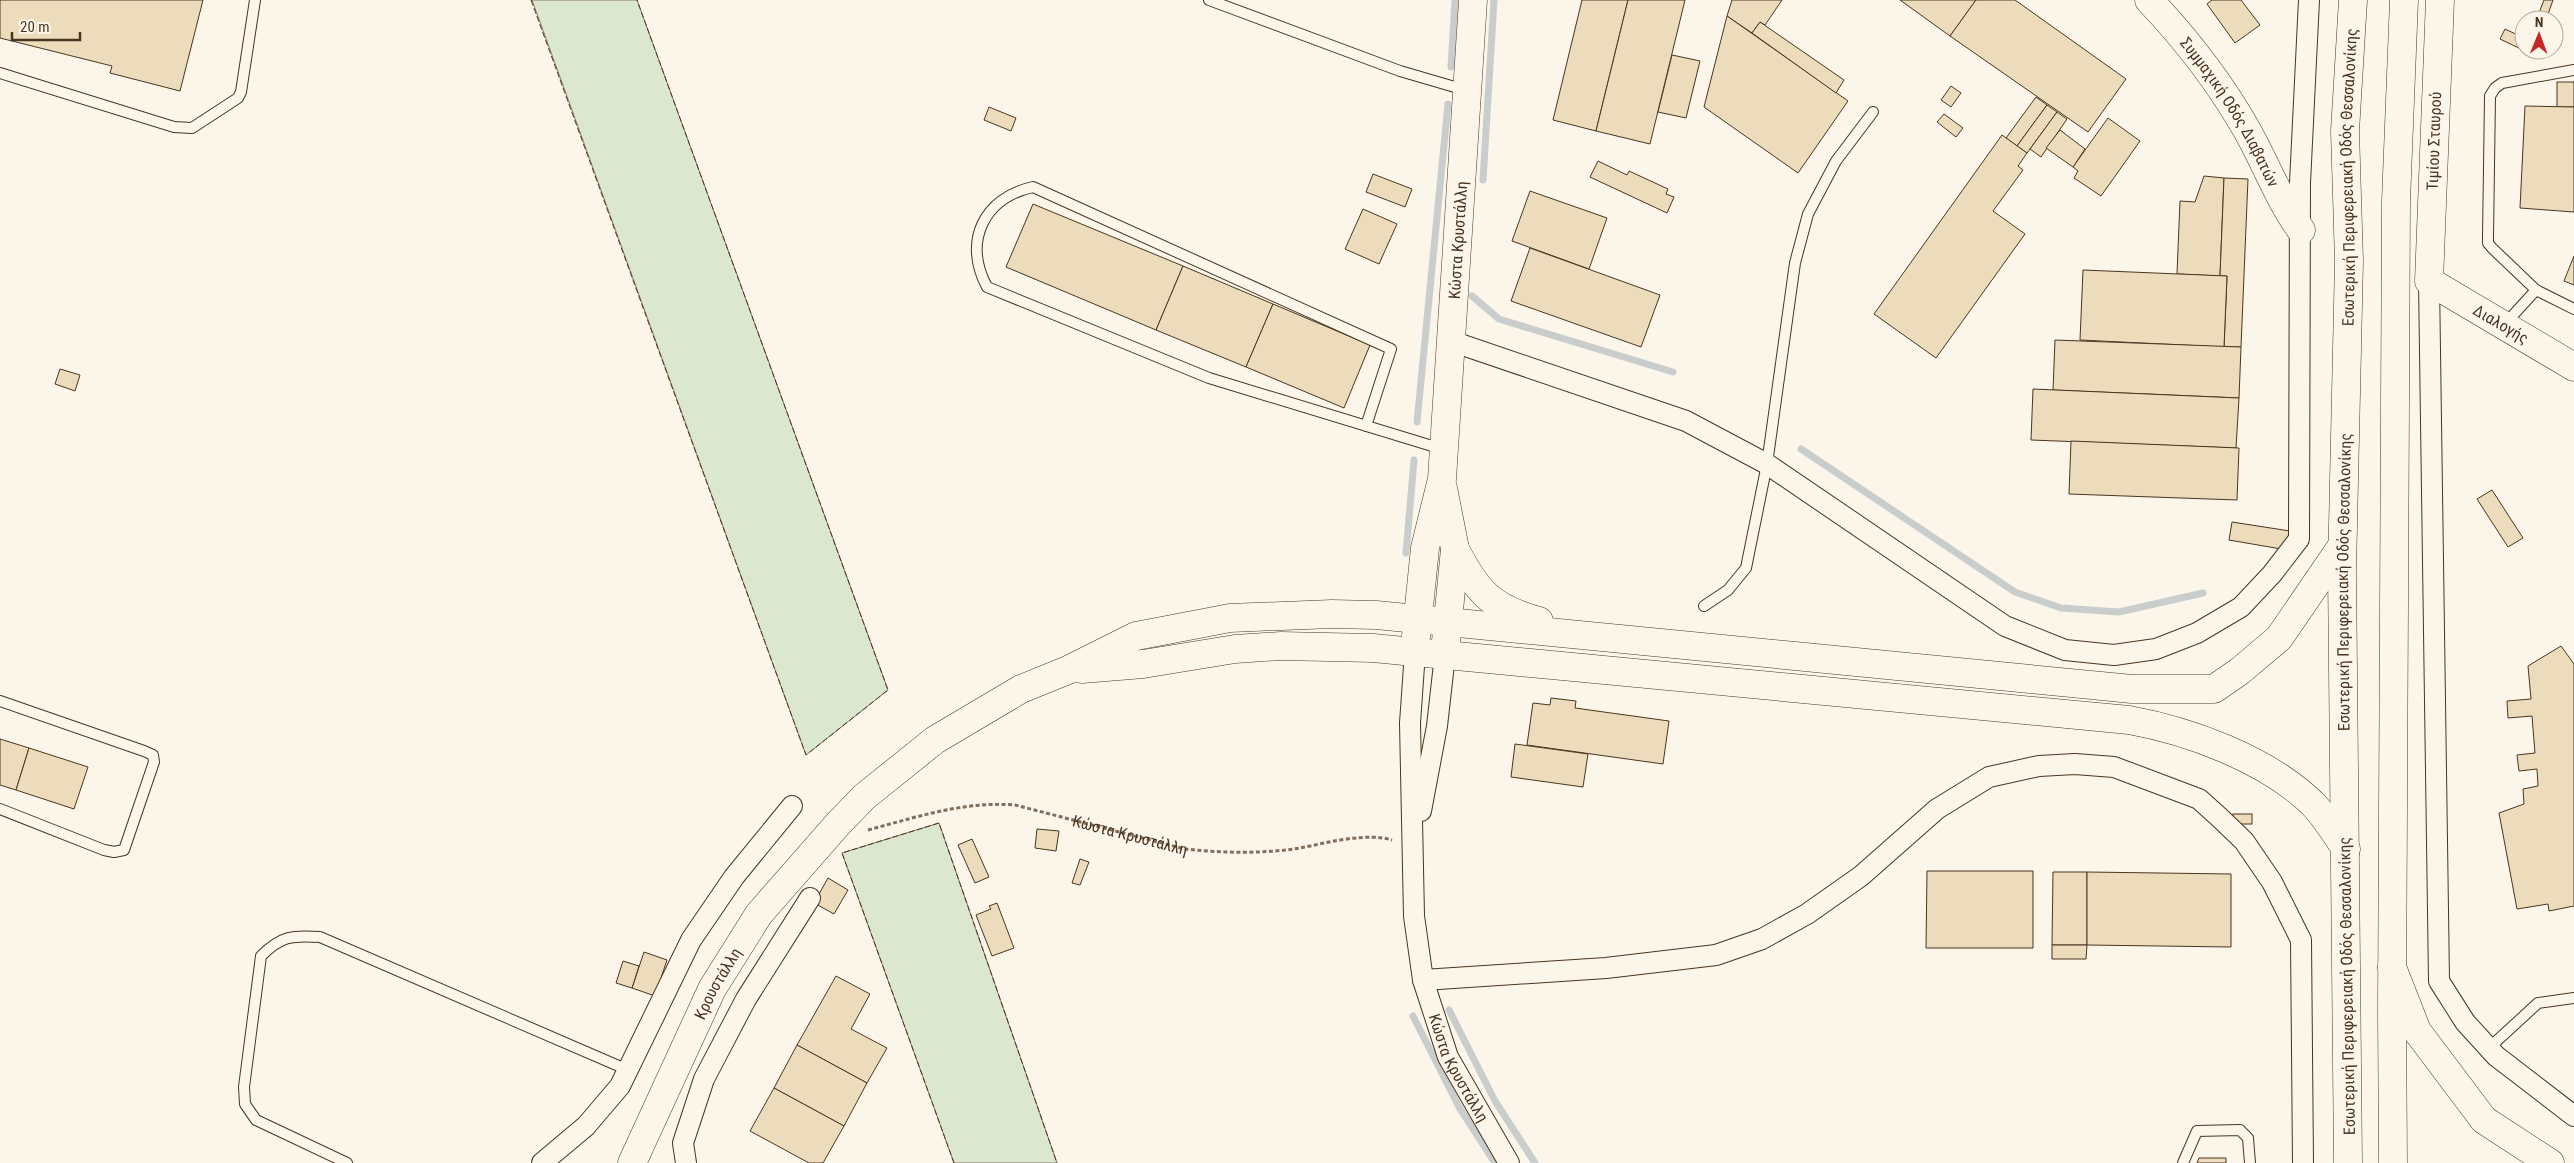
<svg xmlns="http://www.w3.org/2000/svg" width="2574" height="1163" viewBox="0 0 2574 1163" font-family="'Roboto Condensed',sans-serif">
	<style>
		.green { fill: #dce7d0; stroke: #887966 }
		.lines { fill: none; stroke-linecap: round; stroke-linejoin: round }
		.stream { stroke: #c9cecd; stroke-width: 7 }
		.building { fill: #ecdcbc; stroke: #4a3520 }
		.lane-casing { stroke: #4a3520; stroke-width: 12 }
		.street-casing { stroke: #4a3520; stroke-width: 22 }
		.secondary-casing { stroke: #4a3520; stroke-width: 29 }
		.highway-casing { stroke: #4a3520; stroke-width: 29 }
		.path { stroke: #7f6f5c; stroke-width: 3; stroke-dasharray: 4 2.5; stroke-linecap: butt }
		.lane { stroke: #fbf6e9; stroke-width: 10 }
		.street { stroke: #fbf6e9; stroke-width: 20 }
		.secondary { stroke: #fbf6e9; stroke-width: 28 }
		.highway { stroke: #fbf6e9; stroke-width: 28 }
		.fence { stroke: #4a3520; stroke-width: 1; stroke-dasharray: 6 2.5; stroke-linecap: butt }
		.labels { text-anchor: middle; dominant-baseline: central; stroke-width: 4; stroke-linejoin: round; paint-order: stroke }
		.street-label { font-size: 16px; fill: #4a3520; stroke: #fbf6e9 }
	</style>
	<rect width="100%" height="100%" fill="#fbf6e9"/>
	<g class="green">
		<polygon points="532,0 637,0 888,690 806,755"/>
		<polygon points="939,823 1057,1163 954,1163 842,853"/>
	</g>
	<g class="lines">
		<g class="stream">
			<polyline points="1451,67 1455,0"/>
			<polyline points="1483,180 1494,0"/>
			<polyline points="1472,296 1499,319 1673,372"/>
			<polyline points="1417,422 1448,104"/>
			<polyline points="1801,449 2015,592 2061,608 2119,612 2203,593"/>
			<polyline points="1406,553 1414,460"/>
			<polyline points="1449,1010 1495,1101 1535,1163"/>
			<polyline points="1413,1016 1459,1107 1495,1163"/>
		</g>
	</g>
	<g class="building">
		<polygon points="0,0 203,0 180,91 110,73 112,66 0,38"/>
		<polygon points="1582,0 1628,0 1596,131 1553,120"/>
		<polygon points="1628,0 1685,0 1650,144 1596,131"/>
		<polygon points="1732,0 1782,0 1765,25 1760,22 1752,33 1727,16"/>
		<polygon points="1900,0 1976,0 1950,36"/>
		<polygon points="1976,0 2015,0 2126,79 2088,132 1950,36"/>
		<polygon points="2212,0 2241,0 2260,25 2235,43 2207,4"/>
		<polygon points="2544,0 2553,0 2546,20 2541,20 2537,18"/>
		<polygon points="1727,16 1848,101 1798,173 1704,107"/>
		<polygon points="1760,22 1844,80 1836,93 1752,33"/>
		<polygon points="2505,29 2524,38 2523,50 2500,39"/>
		<polygon points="1672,55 1700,61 1686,118 1658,112"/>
		<rect x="2557" y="82" width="17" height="25"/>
		<polygon points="1951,86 1961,93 1951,107 1941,100"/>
		<polygon points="2036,97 2047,105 2017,146 2006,138"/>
		<polygon points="2047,105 2057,112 2027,153 2017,146"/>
		<polygon points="2525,106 2574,107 2574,212 2520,208"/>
		<polygon points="989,107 1016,118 1011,131 984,120"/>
		<polygon points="2057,112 2067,119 2041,157 2030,149"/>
		<polygon points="1944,114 1963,128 1956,137 1937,122"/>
		<polygon points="2108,118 2140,141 2101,196 2074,178 2078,171 2073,167"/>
		<polygon points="2060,130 2085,149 2073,167 2046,148"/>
		<polygon points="2002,135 2027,153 2018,166 2023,170 1993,211 2025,234 1936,358 1874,314"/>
		<polygon points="1598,161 1627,175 1629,171 1668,189 1666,194 1674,197 1667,213 1590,177"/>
		<polygon points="1373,174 1412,189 1405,207 1366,192"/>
		<polygon points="2204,176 2224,178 2220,276 2177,274 2180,201 2195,202"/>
		<polygon points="2224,178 2248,179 2241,347 2224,347 2227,276 2220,276"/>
		<polygon points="1530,191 1607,218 1589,269 1512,241"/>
		<polygon points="1033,204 1183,266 1156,330 1006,267"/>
		<polygon points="1363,209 1397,224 1379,264 1345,249"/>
		<polygon points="1530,248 1660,295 1641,347 1511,301"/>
		<polygon points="2574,256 2574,285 2564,281"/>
		<polygon points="1183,266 1273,304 1246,367 1156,330"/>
		<polygon points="2083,270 2227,276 2224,347 2080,340"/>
		<polygon points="1273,304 1370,345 1344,408 1246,367"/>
		<polygon points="2055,340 2241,347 2239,398 2053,390"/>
		<polygon points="60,369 80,375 75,391 55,384"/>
		<polygon points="2033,389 2239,398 2236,448 2031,440"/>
		<polygon points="2071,441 2239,448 2237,500 2069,494"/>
		<polygon points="2492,490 2523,538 2508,547 2477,499"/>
		<polygon points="2232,522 2290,531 2287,550 2229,540"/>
		<polygon points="2561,646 2574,664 2574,906 2549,911 2548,904 2517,909 2499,813 2524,804 2523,789 2538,786 2537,769 2519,771 2517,755 2535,753 2532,716 2508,718 2507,701 2531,699 2528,666"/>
		<polygon points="1551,698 1576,701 1575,708 1669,721 1663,764 1527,745 1533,703 1550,705"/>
		<polygon points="0,739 29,748 16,790 0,785"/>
		<polygon points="1515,744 1588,754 1583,787 1511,777"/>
		<polygon points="29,748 88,767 74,809 16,790"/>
		<rect x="2233" y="814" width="19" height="10"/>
		<polygon points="1037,829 1059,831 1056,851 1035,848"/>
		<polygon points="972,839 989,877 975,883 958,845"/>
		<polygon points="1080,859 1089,862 1080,885 1072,883"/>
		<polygon points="1927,871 2033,871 2033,948 1926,948"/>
		<polygon points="2053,872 2087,872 2087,945 2052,945"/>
		<polygon points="2087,872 2231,874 2231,947 2087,945"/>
		<polygon points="828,878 848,890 834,914 814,903"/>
		<polygon points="997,903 1014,948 992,956 976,915 991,909 989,906"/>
		<polygon points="2052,945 2087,945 2086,959 2052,959"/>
		<polygon points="644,952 667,960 655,996 632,988"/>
		<polygon points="623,961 639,966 632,988 616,983"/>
		<polygon points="836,976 870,994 851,1029 887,1048 867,1083 797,1045"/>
		<polygon points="797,1045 867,1083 844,1126 774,1088"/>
		<polygon points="774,1088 844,1126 823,1163 809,1163 750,1131"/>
		<polygon points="2199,1158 2226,1158 2226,1163 2197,1163"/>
	</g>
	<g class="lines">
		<defs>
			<g id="lane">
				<polyline points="1209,0 1400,71 1465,90"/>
				<polyline points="2574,70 2502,83 2495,88 2490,96 2488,237 2488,243 2492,248 2536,290 2574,309"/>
				<polyline points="0,73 174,127 192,128 238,98 241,92 255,0"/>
				<polyline points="2504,325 2536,290"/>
				<path d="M 1366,426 L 1391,349 L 1033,187 C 983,198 963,242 987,287 L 1209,378 L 1442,449"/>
				<polyline points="1704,606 1728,590 1746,568 1767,464 1795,263 1808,214 1836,161 1873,112"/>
				<polyline points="0,701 144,751 153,755 154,762 124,850 114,852 104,850 0,809"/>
				<polyline points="2489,1048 2538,1003 2574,998"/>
				<path d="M 347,1163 L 256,1120 L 245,1104 L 244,1087 L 261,956 C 281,936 292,935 320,937 L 628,1070"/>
				<polyline points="2183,1163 2197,1131 2240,1130 2248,1138 2250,1163"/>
			</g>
			<g id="street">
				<polyline points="2429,281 2439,981 2465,1022 2496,1056 2574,1116"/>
				<polyline points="1451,341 1686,421 1767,464 2005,626 2065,650 2114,655 2156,649 2197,633 2241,607 2272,574 2299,539 2300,183 2309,0"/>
				<path id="s2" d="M 1415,652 L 1410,723 L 1414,916 L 1423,980 L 1448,1057 L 1509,1163"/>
				<polyline points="1421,811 1437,726 1445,655"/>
				<polyline points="1423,980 1606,968 1716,955 1762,939 1807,914 1861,876 1937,809 1989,777 2039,766 2075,764 2114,767 2199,799 2219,817 2244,841 2272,882 2301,940 2303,1163"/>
				<polyline points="542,1163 586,1126 620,1086 691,940 734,877 792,806"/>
				<polyline points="686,1163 683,1143 704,1079 746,999 810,898"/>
			</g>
			<g id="secondary">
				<path id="s3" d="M 2149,0 C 2187,40 2221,84 2248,132 C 2266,164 2279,200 2301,230"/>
				<path id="s4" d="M 2440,0 L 2429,281 L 2574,367"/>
				<polyline points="1443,488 1455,549 1446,641"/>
				<path d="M 1455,549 C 1477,592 1491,608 1539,621"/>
				<path id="s5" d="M 1416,636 L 1425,548 L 1442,479 L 1473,0"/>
				<path d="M 1082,669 L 1143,664 L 1235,649 L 1281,646 L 1373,648 L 2129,720 C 2190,731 2266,759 2312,803 C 2325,816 2335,833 2346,849"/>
				<polyline points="2392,967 2417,1031 2484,1120 2550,1163"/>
				<path id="s6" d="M 632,1163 L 712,989 L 759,914 L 837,825 L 864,797 L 935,740 L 1021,689 L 1068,670 L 1136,636 L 1230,618 L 1332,614 L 1376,615 L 2132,689 L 2214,689 L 2240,671 L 2279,638 L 2342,546"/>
			</g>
			<g id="highway">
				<path id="s7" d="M 2348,1163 L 2342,570 L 2349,261 L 2345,131 L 2353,0"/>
				<polyline points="2393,1163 2392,1012 2396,201 2404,0"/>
			</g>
		</defs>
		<use href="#lane" class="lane-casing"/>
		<use href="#street" class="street-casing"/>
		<use href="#secondary" class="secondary-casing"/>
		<use href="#highway" class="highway-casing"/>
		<path class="path" id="s1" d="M 868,830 C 917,817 964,801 1015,805 L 1185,849 C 1223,853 1263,854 1300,848 C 1326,843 1366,832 1392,840"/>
		<use href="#lane" class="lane"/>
		<use href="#street" class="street"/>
		<use href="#secondary" class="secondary"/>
		<use href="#highway" class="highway"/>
		<g class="fence">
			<polyline points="531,0 806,755 888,690 637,0"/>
			<polyline points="954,1163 842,853 939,823 1057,1163"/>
		</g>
	</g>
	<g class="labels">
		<g class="street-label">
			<text stroke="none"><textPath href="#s3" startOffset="139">Συμμαχική Οδός Διαβατών</textPath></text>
			<text transform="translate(2434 141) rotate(-88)">Τιμίου Σταυρού</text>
			<text stroke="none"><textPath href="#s7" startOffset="986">Εσωτερική Περιφερειακή Οδός Θεσσαλονίκης</textPath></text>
			<text stroke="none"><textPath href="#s5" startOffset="399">Κώστα Κρυστάλλη</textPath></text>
			<text stroke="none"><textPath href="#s4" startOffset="365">Διαλογής</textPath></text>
			<text stroke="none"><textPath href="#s7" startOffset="581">Εσωτερική Περιφερειακή Οδός Θεσσαλονίκης</textPath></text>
			<text stroke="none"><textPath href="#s1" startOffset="269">Κώστα Κρυστάλλη</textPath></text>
			<text stroke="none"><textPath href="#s6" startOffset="199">Κρουστάλλη</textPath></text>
			<text transform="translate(2347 986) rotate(-91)">Εσωτερική Περιφερειακή Οδός Θεσσαλονίκης</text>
			<text stroke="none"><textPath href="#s2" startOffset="424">Κώστα Κρυστάλλη</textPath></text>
		</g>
	</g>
	<g transform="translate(2539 35) rotate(1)"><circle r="24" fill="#fbf6e9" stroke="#b4a999"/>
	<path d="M0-4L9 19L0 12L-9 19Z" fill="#c62828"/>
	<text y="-8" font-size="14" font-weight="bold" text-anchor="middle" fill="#4a3520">N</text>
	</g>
	<path d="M12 32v8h68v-8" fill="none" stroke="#4a3520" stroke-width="2.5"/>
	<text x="20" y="32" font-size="15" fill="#4a3520" stroke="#fbf6e9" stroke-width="4" paint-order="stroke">20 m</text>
</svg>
